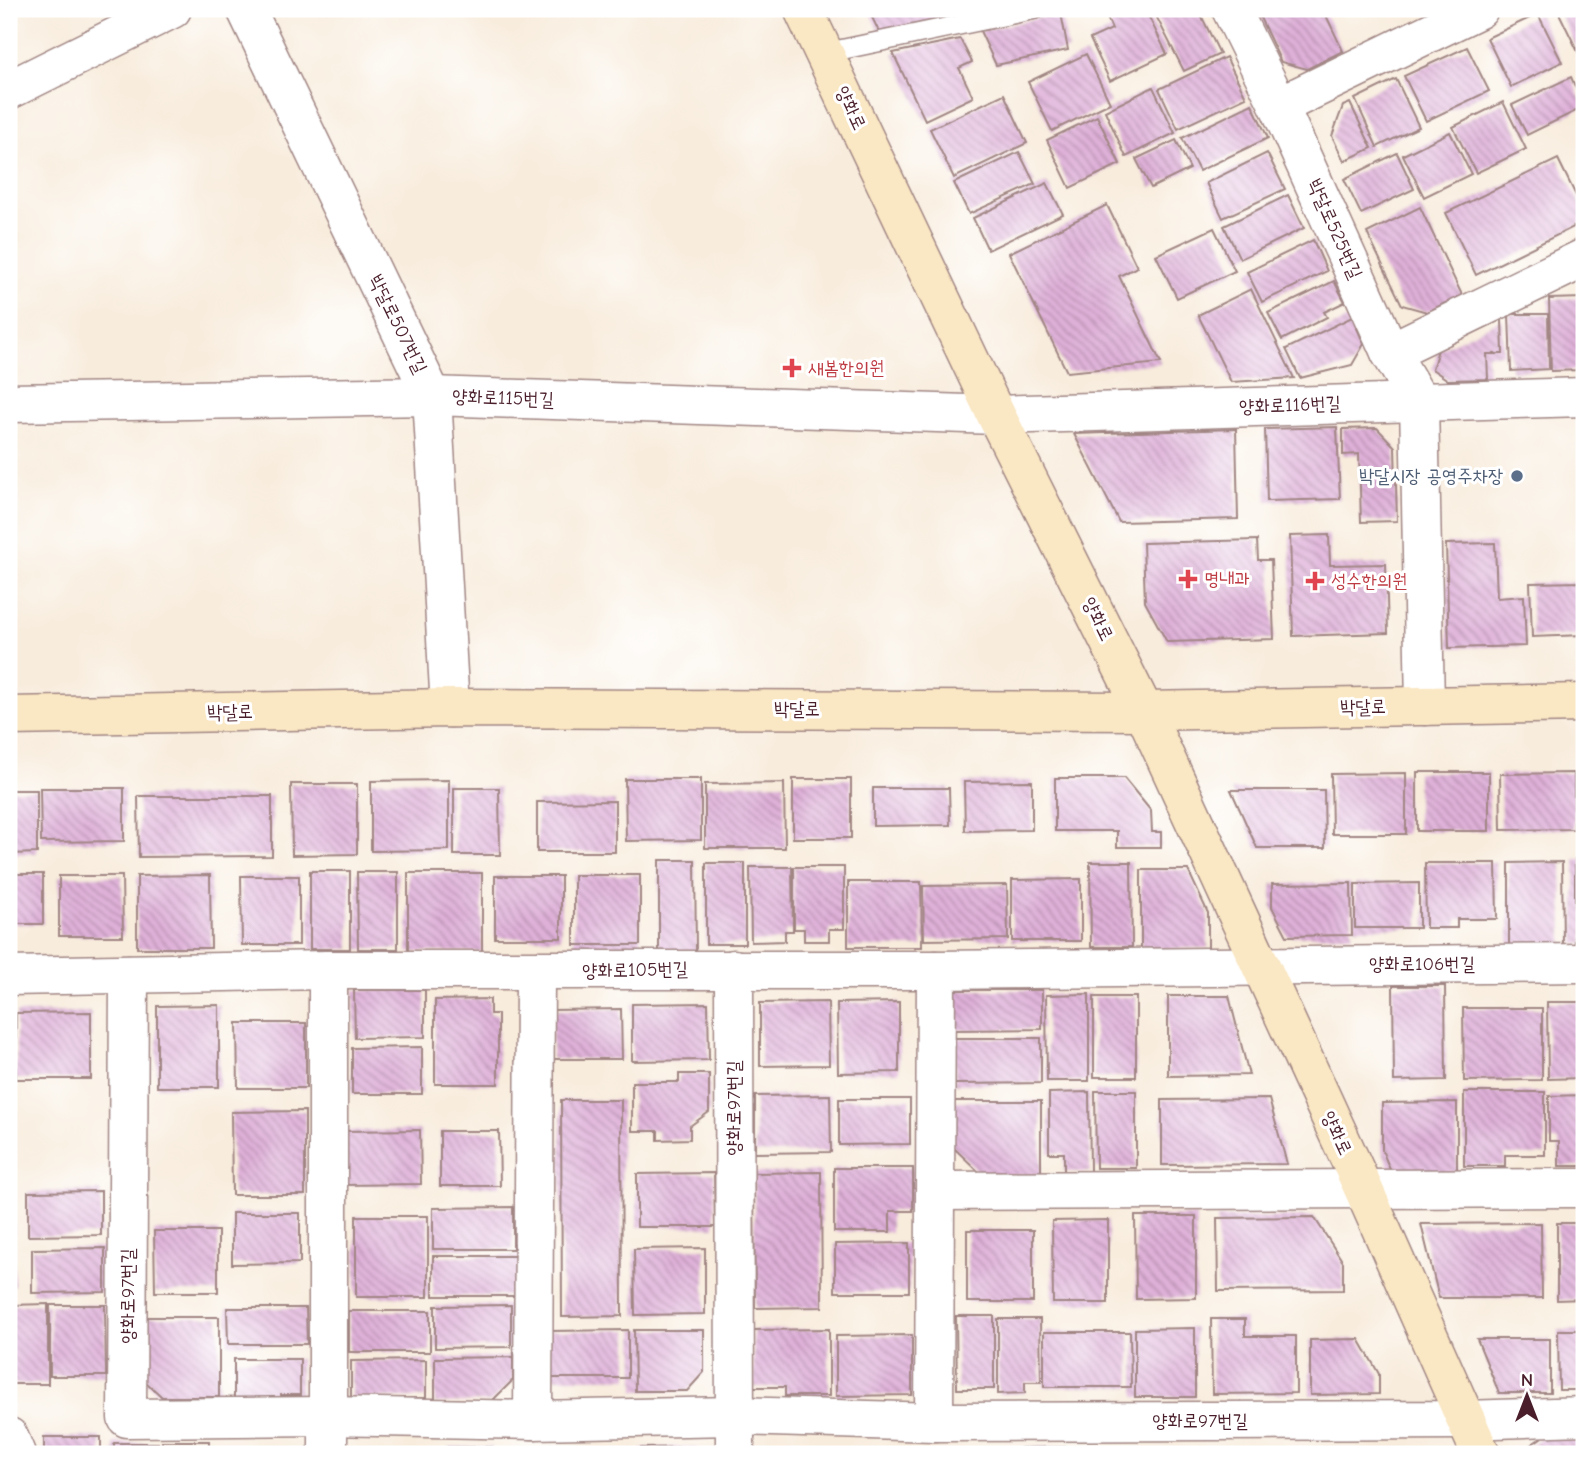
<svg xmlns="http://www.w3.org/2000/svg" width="1593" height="1463" viewBox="0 0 1593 1463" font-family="'Comic Neue','Poor Story',sans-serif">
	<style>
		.building { fill: url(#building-back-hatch) }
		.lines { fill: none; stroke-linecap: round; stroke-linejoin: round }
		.lane-casing { stroke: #a18684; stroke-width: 22 }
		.street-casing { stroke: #a18684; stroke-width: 41 }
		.secondary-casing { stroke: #a18684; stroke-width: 41 }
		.lane { stroke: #fff; stroke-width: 19 }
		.street { stroke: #fff; stroke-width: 38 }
		.secondary { stroke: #fae7c3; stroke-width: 38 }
		.health-dot { fill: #e0444e; stroke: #fff; stroke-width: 2.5 }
		.service-dot { fill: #5c6f8a; stroke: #fff; stroke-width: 2.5 }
		.labels { text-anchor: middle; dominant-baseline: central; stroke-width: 6; stroke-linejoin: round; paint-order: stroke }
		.street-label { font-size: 19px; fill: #4a1f2b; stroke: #fff }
		.health-label { font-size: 19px; fill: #be3a42; stroke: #fff; text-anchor: start }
		.service-label { font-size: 19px; fill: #4e5e75; stroke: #fff; text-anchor: end }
	</style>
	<defs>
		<pattern id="building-back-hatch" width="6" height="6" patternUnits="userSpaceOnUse" patternTransform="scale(1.75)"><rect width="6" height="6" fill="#dfb1d9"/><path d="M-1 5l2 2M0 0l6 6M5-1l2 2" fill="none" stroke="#b78fb0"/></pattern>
	</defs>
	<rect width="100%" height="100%" fill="#fff"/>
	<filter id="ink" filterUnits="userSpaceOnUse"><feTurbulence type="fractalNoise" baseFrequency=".0143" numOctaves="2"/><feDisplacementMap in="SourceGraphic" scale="14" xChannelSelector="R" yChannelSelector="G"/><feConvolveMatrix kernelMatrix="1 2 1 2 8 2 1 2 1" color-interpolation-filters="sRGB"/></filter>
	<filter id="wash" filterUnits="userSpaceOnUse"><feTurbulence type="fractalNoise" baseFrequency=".00686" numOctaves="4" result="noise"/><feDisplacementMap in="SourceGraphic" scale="28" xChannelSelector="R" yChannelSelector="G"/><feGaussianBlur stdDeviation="1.57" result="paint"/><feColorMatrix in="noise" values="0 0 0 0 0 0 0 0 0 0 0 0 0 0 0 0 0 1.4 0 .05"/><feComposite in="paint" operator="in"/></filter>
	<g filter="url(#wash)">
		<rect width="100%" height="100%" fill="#f8ecdc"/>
		<g id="blocks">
			<g class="building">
				<polygon points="868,9 956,9 962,21 882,38"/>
				<polygon points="1119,9 1145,9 1167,54 1110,81 1090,39 1112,29 1106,15"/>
				<polygon points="1155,9 1198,9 1220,54 1184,71 1153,10"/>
				<polygon points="1256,9 1323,9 1343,51 1307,69 1281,62"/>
				<polygon points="1557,9 1584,9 1584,52 1579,54"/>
				<polygon points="1061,13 1068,50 996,65 980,31"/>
				<polygon points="1538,14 1562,62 1511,87 1487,38"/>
				<polygon points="960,39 972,62 959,68 973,97 925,120 893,53"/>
				<polygon points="1467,47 1489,91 1426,121 1404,76"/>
				<polygon points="1086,54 1110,103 1052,131 1028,82"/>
				<polygon points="1226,57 1246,97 1178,129 1159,89"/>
				<polygon points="1571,77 1584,107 1527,135 1512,105"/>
				<polygon points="1396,79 1419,127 1377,147 1355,99"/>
				<polygon points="1153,87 1175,133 1126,157 1105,111"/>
				<polygon points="1004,94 1027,143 954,178 930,129"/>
				<polygon points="1503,102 1526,149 1476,173 1453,127"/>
				<polygon points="1350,103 1372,148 1344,161 1332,136 1343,106"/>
				<polygon points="1252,104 1268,138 1199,171 1182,138"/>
				<polygon points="1097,116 1120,164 1070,188 1047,140"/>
				<polygon points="1450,132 1471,174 1424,197 1403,155"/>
				<polygon points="1176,140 1190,169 1151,188 1136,159"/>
				<polygon points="1019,152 1035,184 969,214 954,183"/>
				<polygon points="1267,153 1285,189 1223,218 1206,183"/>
				<polygon points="1397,153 1414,189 1361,214 1344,179"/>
				<polygon points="1558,159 1584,212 1584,222 1476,275 1446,213"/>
				<polygon points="1047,183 1063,214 988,250 973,218"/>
				<polygon points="1288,195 1304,228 1240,259 1224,226"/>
				<polygon points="1107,205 1137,267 1119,276 1161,363 1067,372 1009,253"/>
				<polygon points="1420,207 1462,295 1427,312 1402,305 1367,233"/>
				<polygon points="1214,228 1235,271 1177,298 1156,255"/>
				<polygon points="1313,240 1327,271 1262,302 1247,272"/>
				<polygon points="1334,281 1345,302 1324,312 1327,317 1282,340 1268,313"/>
				<polygon points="1251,289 1294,378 1231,382 1198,315"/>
				<polygon points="1584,298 1584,370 1551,371 1549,299"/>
				<polygon points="1509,314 1548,314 1549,369 1511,371"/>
				<polygon points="1352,317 1364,344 1352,365 1300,378 1286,349"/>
				<polygon points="1502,319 1503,354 1487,354 1488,379 1448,380 1432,369 1438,350"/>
				<polygon points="1337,427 1340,499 1267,501 1265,429"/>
				<polygon points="1377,428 1395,447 1397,521 1361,522 1359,454 1343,455 1343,429"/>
				<polygon points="1236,429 1238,519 1119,522 1074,434"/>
				<polygon points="1329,535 1330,565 1386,564 1388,633 1293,636 1290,536"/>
				<polygon points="1257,540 1258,560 1271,560 1274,639 1167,642 1145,602 1143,543"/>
				<polygon points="1495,543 1497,598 1524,596 1526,646 1449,648 1446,544"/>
				<polygon points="1584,582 1584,635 1532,637 1530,583"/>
				<rect x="1417" y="772" width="72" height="59"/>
				<polygon points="1581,772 1584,772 1584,836 1582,836"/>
				<polygon points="1406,773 1406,834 1332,834 1331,774"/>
				<polygon points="1574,773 1574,829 1501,830 1500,774"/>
				<polygon points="1055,778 1124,778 1151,811 1152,832 1161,832 1161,847 1117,847 1117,831 1055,831"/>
				<polygon points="625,779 701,779 701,840 626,841"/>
				<rect x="793" y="779" width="58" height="59"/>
				<polygon points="449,780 449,850 371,851 371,781"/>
				<polygon points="1032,781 1032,830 965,831 964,782"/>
				<polygon points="784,783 785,848 705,848 705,784"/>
				<polygon points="291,784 357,784 357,854 292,855"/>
				<polygon points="40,788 124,788 124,841 41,842"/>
				<polygon points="454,788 499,788 500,855 454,855"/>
				<polygon points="873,788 949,788 950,825 873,826"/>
				<polygon points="9,790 37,790 37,853 9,854"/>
				<polygon points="1231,790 1324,790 1325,848 1257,848"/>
				<polygon points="138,796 272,796 272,856 139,857"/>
				<polygon points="615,801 615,852 537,852 537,802"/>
				<rect x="1575" y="859" width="9" height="85"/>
				<polygon points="659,860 695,860 696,951 659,951"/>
				<polygon points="1090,862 1131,862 1132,947 1091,947"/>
				<polygon points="1562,862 1563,945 1509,945 1509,863"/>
				<rect x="706" y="863" width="39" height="81"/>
				<polygon points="1425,863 1496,863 1497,919 1457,919 1457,928 1426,928"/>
				<polygon points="750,867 792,867 793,931 785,931 785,941 751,942"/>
				<polygon points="794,867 844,867 844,929 829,929 829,941 804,941 804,929 794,929"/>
				<polygon points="1141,870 1188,870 1208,913 1208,948 1141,949"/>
				<rect x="310" y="871" width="40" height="78"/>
				<polygon points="357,872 398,872 398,949 358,949"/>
				<rect x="408" y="873" width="74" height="79"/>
				<rect x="9" y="874" width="34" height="50"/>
				<polygon points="210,875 211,948 137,948 137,876"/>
				<rect x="574" y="875" width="66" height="70"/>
				<polygon points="59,876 122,876 123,936 59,936"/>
				<polygon points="241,876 299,876 299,945 242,945"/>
				<rect x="495" y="876" width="66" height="62"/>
				<polygon points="1081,879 1081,941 1012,941 1012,880"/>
				<polygon points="848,882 921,882 922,947 848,947"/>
				<polygon points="1351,883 1352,935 1287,936 1272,907 1272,884"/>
				<polygon points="1419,883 1419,928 1355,928 1355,884"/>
				<polygon points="1007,885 1008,939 924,940 923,886"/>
				<polygon points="1393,986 1445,986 1446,1080 1394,1081"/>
				<polygon points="354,990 425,990 425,1037 355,1038"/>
				<polygon points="954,990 1042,990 1042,1029 954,1030"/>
				<polygon points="1089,994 1089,1081 1047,1081 1046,995"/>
				<polygon points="1168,996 1229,996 1249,1075 1168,1076"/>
				<rect x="1094" y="997" width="42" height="80"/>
				<polygon points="490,999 490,1014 498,1014 498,1084 435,1084 435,1000"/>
				<polygon points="828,1002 829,1065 760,1066 760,1003"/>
				<polygon points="899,1002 899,1072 838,1073 837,1003"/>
				<polygon points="1547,1002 1584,1002 1584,1078 1548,1079"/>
				<polygon points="708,1003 709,1060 632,1061 632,1004"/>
				<polygon points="219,1005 219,1087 157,1087 157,1006"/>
				<polygon points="1463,1008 1542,1008 1542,1080 1464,1081"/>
				<polygon points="621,1009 622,1059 552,1059 552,1010"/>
				<polygon points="91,1012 91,1079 16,1079 16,1013"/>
				<polygon points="237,1023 306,1023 306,1088 238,1088"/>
				<polygon points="955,1038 1041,1038 1041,1083 955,1084"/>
				<polygon points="422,1047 422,1094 352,1094 352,1048"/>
				<polygon points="679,1074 709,1074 709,1112 690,1126 690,1139 658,1140 658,1131 632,1131 632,1082 679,1082"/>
				<polygon points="1095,1091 1136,1091 1136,1168 1096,1168"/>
				<polygon points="1089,1092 1090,1172 1064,1172 1064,1153 1049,1153 1049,1093"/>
				<polygon points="1464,1092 1545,1092 1545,1155 1505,1155 1505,1166 1464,1166"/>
				<polygon points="830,1095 831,1152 755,1153 755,1096"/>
				<polygon points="1584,1095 1584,1166 1559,1166 1559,1141 1549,1141 1549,1096"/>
				<polygon points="839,1099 910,1099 910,1144 839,1145"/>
				<polygon points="1269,1099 1287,1164 1162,1165 1162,1100"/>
				<polygon points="561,1100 621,1100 622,1316 562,1317"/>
				<polygon points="952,1101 1041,1101 1041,1175 982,1175 952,1146"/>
				<polygon points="1457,1102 1457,1172 1391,1172 1382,1150 1382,1103"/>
				<polygon points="305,1111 305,1195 232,1195 231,1112"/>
				<polygon points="420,1130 421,1184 342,1185 342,1131"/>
				<polygon points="440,1131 499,1131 500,1186 440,1186"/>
				<polygon points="834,1168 913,1168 913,1211 890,1211 890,1232 834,1232"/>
				<polygon points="821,1172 822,1307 755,1308 754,1173"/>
				<polygon points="714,1173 715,1227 637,1227 637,1174"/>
				<polygon points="101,1191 101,1235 28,1236 28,1192"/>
				<polygon points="513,1207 513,1249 433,1249 433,1208"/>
				<polygon points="232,1213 300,1213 300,1263 232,1264"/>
				<rect x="9" y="1214" width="5" height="73"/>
				<rect x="356" y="1216" width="72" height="81"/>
				<polygon points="1135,1216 1196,1216 1196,1298 1136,1299"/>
				<polygon points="1314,1217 1343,1262 1343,1290 1218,1291 1217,1218"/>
				<polygon points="1108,1220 1108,1303 1053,1303 1052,1221"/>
				<polygon points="1541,1223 1542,1298 1439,1298 1421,1224"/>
				<polygon points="1557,1223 1584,1223 1584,1299 1557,1300"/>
				<rect x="967" y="1230" width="66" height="72"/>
				<polygon points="154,1231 218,1231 218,1292 155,1292"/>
				<polygon points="909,1243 909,1292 835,1292 835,1244"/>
				<polygon points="105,1248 105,1292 32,1293 32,1249"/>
				<polygon points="705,1248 705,1314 635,1315 634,1249"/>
				<rect x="433" y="1256" width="87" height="40"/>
				<polygon points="48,1304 48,1384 9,1384 9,1305"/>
				<polygon points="50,1305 105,1305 106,1376 50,1376"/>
				<polygon points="511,1305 511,1347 435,1348 435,1306"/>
				<polygon points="227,1308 306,1308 307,1344 228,1344"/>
				<rect x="349" y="1311" width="81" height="41"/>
				<polygon points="956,1316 994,1316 994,1389 957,1389"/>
				<polygon points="146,1317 219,1317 219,1397 162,1397 146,1382"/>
				<polygon points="998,1319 1040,1319 1041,1382 1025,1382 1025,1393 998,1394"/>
				<polygon points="1211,1319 1245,1319 1245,1336 1296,1336 1296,1393 1212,1394"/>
				<polygon points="1195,1328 1195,1397 1135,1397 1135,1329"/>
				<polygon points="829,1329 829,1396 785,1396 785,1387 754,1387 753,1330"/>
				<polygon points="628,1330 628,1378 548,1378 548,1331"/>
				<polygon points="634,1330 704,1330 704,1372 687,1391 635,1391"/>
				<polygon points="1558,1330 1584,1330 1584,1390 1559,1390"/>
				<polygon points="1044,1332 1130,1332 1131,1387 1044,1387"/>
				<polygon points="912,1335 912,1395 836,1396 836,1336"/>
				<polygon points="1359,1339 1379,1374 1379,1394 1310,1395 1310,1340"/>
				<polygon points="1477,1339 1550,1339 1550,1393 1499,1393"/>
				<polygon points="513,1357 513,1380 491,1402 435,1403 435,1358"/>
				<polygon points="234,1359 300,1359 300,1395 281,1395 281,1401 234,1402"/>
				<polygon points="426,1360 426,1398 351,1398 351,1361"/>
				<polygon points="1584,1429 1584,1454 1524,1454 1522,1451 1551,1431"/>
				<rect x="44" y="1437" width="57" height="17"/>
				<rect x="162" y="1441" width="47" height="13"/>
				<rect x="114" y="1443" width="44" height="11"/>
				<rect x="448" y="1447" width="44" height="7"/>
				<polygon points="698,1447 698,1454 641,1454 641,1448"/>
				<polygon points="1074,1447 1074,1454 1021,1454 1021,1448"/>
				<rect x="217" y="1450" width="82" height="4"/>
			</g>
		</g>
	</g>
	<g filter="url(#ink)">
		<use href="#blocks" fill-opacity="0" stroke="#a18684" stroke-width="2"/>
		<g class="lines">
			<defs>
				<polyline id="lane" points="825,53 1036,9"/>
				<g id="street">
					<polyline points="246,9 432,396 450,708"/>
					<polyline points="1231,9 1279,106 1390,352 1419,401 1425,706"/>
					<polyline points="9,90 172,9"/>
					<polyline points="1279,106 1479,9"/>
					<polyline points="1390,352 1584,258"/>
					<polyline points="9,403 432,396 996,415 1584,397"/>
					<polyline points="734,969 735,1454"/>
					<polyline points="328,970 328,1454"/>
					<polyline points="129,974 127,1418 328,1416 533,1420 735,1416 934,1422 1465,1420 1584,1416"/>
					<polyline points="9,976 328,970 936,970 1584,963"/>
					<polyline points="936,1191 1584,1188"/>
					<polyline points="533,1420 535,972"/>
					<polyline points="934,1422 936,970"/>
					<polyline points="9,1437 16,1454"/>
				</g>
				<g id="secondary">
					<polyline points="803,9 996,415 1144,711 1363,1188 1481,1454"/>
					<polyline points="9,716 450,708 1144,711 1584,703"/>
				</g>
			</defs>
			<use href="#lane" class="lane-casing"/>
			<use href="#street" class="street-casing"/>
			<use href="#secondary" class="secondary-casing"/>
			<use href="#lane" class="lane"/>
			<use href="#street" class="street"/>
			<use href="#secondary" class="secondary"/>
		</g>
	</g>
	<g class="health-dot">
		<path d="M788.5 357.5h7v7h7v7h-7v7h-7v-7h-7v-7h7z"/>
		<path d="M1184.5 568.5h7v7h7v7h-7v7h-7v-7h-7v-7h7z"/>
		<path d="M1311.5 570.5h7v7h7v7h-7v7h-7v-7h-7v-7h7z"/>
	</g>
	<circle class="service-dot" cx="1517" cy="476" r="7"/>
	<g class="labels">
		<g class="street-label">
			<text transform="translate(851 108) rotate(65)">양화로</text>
			<text transform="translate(1335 229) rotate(66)">박달로525번길</text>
			<text transform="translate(398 324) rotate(64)">박달로507번길</text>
			<text transform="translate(503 398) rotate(2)">양화로115번길</text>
			<text transform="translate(1290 405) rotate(-2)">양화로116번길</text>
			<text transform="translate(1098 619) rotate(64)">양화로</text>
			<text transform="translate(1363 707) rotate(-1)">박달로</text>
			<text x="797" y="709">박달로</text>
			<text transform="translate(230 712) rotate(-1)">박달로</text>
			<text x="1422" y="964">양화로106번길</text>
			<text transform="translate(635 970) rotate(-1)">양화로105번길</text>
			<text transform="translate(734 1108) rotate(-90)">양화로97번길</text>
			<text transform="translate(1337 1133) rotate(65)">양화로</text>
			<text transform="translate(128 1296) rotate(-90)">양화로97번길</text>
			<text x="1200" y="1421">양화로97번길</text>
		</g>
		<g class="health-label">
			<text x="808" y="368">새봄한의원</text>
			<text x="1204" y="579">명내과</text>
			<text x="1331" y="581">성수한의원</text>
		</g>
		<g class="service-label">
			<text x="1503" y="476">박달시장 공영주차장</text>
		</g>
	</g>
	<rect width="1593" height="1463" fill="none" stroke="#fff" stroke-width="35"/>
	<g transform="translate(1527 1396)" stroke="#ffffff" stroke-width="5" paint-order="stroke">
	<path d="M0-5L12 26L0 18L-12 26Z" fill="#4a1f2b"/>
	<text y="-10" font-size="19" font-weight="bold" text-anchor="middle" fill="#4a1f2b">N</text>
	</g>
</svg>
